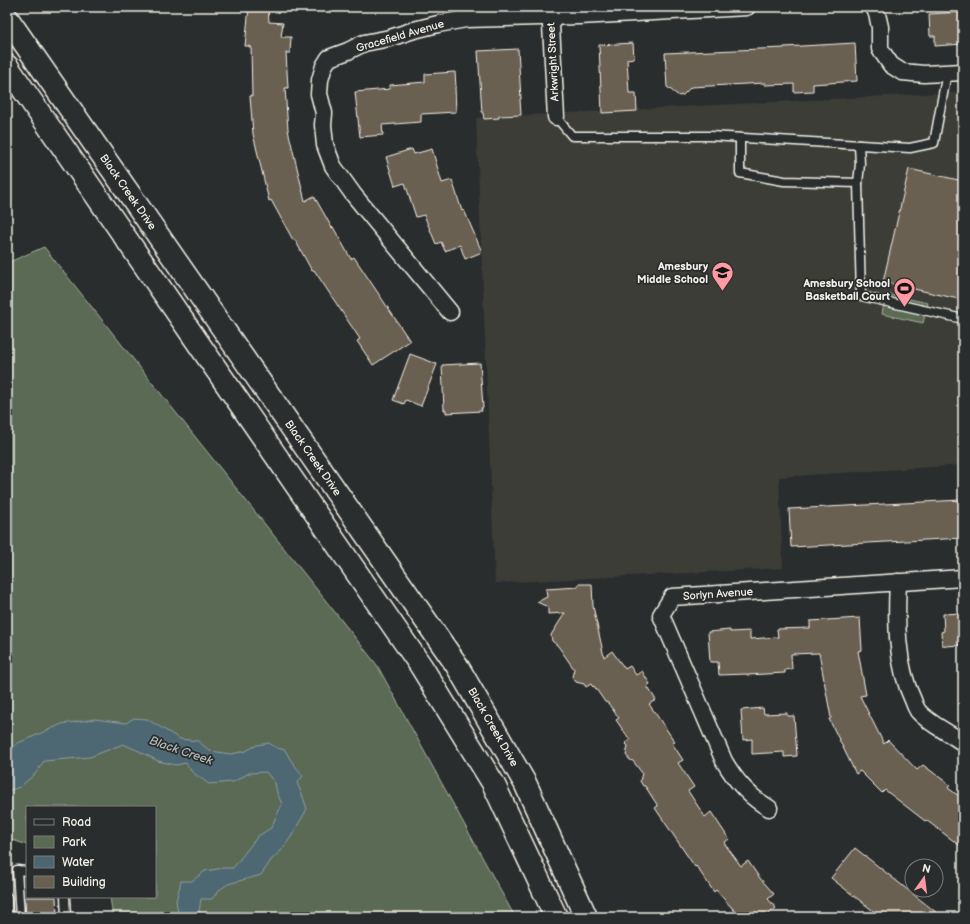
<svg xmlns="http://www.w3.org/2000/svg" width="970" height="924" viewBox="0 0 970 924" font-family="'Balsamiq Sans',sans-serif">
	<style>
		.built { fill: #3d3c38 }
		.green { fill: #5a6b54; stroke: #a7ae9e }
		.water { fill: #4d6772; stroke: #909ea1 }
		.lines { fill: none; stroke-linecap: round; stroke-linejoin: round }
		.stream { stroke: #909ea1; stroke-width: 4.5 }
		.building { fill: #6a6051; stroke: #f4f1e8 }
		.service-casing { stroke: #f4f1e8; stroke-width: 11 }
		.minor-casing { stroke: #f4f1e8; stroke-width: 19 }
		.motorway-casing { stroke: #f4f1e8; stroke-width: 25 }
		.service { stroke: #2a2d2e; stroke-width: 8 }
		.minor { stroke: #2a2d2e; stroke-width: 16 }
		.motorway { stroke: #2a2d2e; stroke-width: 22 }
		.labels { text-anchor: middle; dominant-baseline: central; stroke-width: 3.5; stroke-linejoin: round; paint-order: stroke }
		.street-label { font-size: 11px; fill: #f4f1e8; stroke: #2a2d2e }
		.poi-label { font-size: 11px; font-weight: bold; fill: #f4f1e8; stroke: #2a2d2e; text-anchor: end }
		.water-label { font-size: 12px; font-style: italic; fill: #b1bab9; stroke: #2a2d2e }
	</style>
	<rect width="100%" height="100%" fill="#2a2d2e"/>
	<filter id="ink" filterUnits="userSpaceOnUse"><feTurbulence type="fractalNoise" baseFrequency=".025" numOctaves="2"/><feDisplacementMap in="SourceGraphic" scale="8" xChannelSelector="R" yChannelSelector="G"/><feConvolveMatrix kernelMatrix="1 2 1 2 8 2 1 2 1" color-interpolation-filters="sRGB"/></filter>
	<g filter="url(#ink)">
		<polygon class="built" points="963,92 963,465 779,477 783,568 495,583 476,118"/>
		<g class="green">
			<polygon points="44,247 377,665 515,917 113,917 110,897 155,897 155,807 27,807 27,845 7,838 7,263"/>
			<polygon points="886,294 928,303 923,323 882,314"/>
		</g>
		<polygon class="water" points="134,718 147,719 180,739 198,741 210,751 231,754 246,751 257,745 269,743 277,748 285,750 290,759 303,776 297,783 302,794 307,809 291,837 280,852 272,859 261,875 228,884 219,890 212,899 201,899 199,912 200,917 179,917 176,901 181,881 192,881 205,871 224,868 233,868 258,836 271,828 282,804 277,793 275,783 266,772 249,773 233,782 209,784 192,772 186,763 176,765 158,761 139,751 123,744 90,757 44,761 36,773 20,787 7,791 7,756 16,744 62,724 94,719 126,723"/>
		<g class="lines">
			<polyline class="stream" points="7,312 10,307"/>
		</g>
		<g class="building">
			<polygon points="249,7 268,7 269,22 283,23 281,37 291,37 290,53 286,53 288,88 285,88 288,130 305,201 314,196 332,228 333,227 351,259 354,257 410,341 373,365 357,341 360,339 314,270 312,271 295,240 293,240 271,200 269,201 253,134 250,96 252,96 251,47 249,47 249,46 245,46"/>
			<polygon points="962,12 963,44 935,46 935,36 930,36 929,14"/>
			<polygon points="633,43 634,58 627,59 629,93 636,93 637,111 602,113 599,45"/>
			<polygon points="855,43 857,81 813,84 813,91 794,92 794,84 765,85 765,83 691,87 683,95 679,96 667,87 665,53 784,48 784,47"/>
			<polygon points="518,49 521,99 520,99 521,115 499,116 499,118 484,119 483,113 482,113 478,51"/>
			<polygon points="455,72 456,87 455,87 456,112 421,114 421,122 382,125 383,135 360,137 355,92 390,89 390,85 425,82 425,74"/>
			<polygon points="412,149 414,154 432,149 442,183 452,180 462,211 464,210 482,252 465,259 460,245 445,251 441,242 436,244 424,215 416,217 405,183 395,186 386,157"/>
			<polygon points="909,169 963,181 963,300 883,282"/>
			<polygon points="410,354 437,364 421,406 406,400 404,404 393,400"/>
			<polygon points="480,363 483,408 481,408 482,411 446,413 446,410 444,410 442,365"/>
			<polygon points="961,500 963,538 791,547 789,509"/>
			<polygon points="578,584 592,584 593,606 604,657 612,651 625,669 630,666 636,675 642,671 650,684 647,686 656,700 649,704 675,742 672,743 683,760 678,763 694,787 688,791 705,817 711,812 729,839 724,843 741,866 748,861 759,877 774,894 768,899 776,908 765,917 740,917 716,890 714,892 696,866 695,867 655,808 658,806 645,786 643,786 640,781 642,773 633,761 630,760 626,755 628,746 625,743 630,740 616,720 619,718 608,703 605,702 594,686 593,687 591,684 586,687 584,684 576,682 572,677 574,669 558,646 552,641 551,635 565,613 548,614 548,607 537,602 547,597 546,589 578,587"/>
			<polygon points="962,613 962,615 963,615 963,645 945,646 945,645 942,645 941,632 944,631 943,614"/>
			<polygon points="860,618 862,650 858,651 866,695 860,696 884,744 888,740 917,770 923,765 950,785 948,788 963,799 963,848 926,820 925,821 885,790 882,793 860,771 856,774 829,719 831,718 819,653 791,654 792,669 785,670 785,673 747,675 747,674 719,675 718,662 710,662 708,632 730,630 730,632 750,631 750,639 778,637 777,629 810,628 810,621"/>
			<polygon points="763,708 764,714 787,713 787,716 794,716 797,756 784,757 784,752 752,754 752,739 743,740 741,710"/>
			<polygon points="855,848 942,917 881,917 831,878"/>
			<polygon points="25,897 56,897 57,917 26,917"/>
		</g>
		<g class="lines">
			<defs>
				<g id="service">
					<polyline points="556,117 572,136 710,136 910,148 934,143 947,72"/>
					<polyline points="740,138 740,173 784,181 858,183 860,164 859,145"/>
					<polyline points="858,183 861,296 963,319"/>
					<polyline points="7,897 8,917"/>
					<polyline points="65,897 66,917"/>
					<polyline points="20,917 17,870 27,871"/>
				</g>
				<g id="minor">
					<polyline points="550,7 556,117"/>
					<polyline points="874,7 877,14 880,27 880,49 891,65 902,72 924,74 963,72"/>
					<polyline points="450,312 353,194 333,166 325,145 323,125 324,113 319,94 320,80 324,66 329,58 348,51 364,43 390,38 414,30 438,24 466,19 579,16 747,7"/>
					<path d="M 898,582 C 896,620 896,665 913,700 C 914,703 916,708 918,711 C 930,725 949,732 963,743"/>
					<path d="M 769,808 C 749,797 735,780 724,761 L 661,615 L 672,597 L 963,578"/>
				</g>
				<g id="motorway">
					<polyline points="7,18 456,664 525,783 586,917"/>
					<polyline points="7,66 421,666 493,783 556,917"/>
				</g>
			</defs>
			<use href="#service" class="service-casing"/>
			<use href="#minor" class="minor-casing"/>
			<use href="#motorway" class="motorway-casing"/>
			<use href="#service" class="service"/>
			<use href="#minor" class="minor"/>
			<use href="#motorway" class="motorway"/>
		</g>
	</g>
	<defs>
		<symbol id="school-pin" viewBox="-11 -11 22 30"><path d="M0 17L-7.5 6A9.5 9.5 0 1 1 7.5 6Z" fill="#ff9aa2" stroke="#2a2d2e"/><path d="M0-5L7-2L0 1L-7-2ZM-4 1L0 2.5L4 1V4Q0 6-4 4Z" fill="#111"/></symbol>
		<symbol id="stadium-pin" viewBox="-11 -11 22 30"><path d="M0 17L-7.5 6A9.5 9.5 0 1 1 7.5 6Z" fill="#ff9aa2" stroke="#2a2d2e"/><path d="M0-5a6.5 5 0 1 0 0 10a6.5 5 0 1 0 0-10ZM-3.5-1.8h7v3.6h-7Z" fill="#111"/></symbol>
	</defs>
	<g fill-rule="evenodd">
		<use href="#school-pin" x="710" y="260" width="25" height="34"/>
		<use href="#stadium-pin" x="892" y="276" width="25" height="34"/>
	</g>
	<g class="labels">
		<g class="street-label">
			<text transform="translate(400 36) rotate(-16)">Gracefield Avenue</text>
			<text transform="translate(553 62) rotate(-93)">Arkwright Street</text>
			<text transform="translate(128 192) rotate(55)">Black Creek Drive</text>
			<text transform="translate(313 458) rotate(55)">Black Creek Drive</text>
			<text transform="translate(718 594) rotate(-4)">Sorlyn Avenue</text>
			<text transform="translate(493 727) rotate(60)">Black Creek Drive</text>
		</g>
		<g class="poi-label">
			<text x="708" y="266">Amesbury<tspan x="708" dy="13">Middle School</tspan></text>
			<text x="890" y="283">Amesbury School<tspan x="890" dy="13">Basketball Court</tspan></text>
		</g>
		<g class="water-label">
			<text transform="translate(181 751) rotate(19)">Black Creek</text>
		</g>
	</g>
	<rect width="970" height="924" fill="none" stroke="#2a2d2e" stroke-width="24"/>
	<rect x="12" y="12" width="946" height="900" fill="none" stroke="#f4f1e8" stroke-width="1.5" filter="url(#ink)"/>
	<rect x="26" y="806" width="130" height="92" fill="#2a2d2e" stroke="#7b7b78"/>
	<rect x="34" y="819" width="20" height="6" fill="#2a2d2e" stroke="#7b7b78"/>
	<text x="62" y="826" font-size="12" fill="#f4f1e8">Road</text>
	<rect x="34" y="836" width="20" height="12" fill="#5a6b54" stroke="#7b7b78"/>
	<text x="62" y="846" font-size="12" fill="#f4f1e8">Park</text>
	<rect x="34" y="856" width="20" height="12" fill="#4d6772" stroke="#7b7b78"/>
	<text x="62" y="866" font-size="12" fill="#f4f1e8">Water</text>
	<rect x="34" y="876" width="20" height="12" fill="#6a6051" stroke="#7b7b78"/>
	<text x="62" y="886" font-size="12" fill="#f4f1e8">Building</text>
	<g transform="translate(924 878) rotate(14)"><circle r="19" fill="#2a2d2e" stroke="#7b7b78"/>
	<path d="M0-3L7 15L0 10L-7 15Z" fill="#ff9aa2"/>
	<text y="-6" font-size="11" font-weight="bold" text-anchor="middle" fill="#f4f1e8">N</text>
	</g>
</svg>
